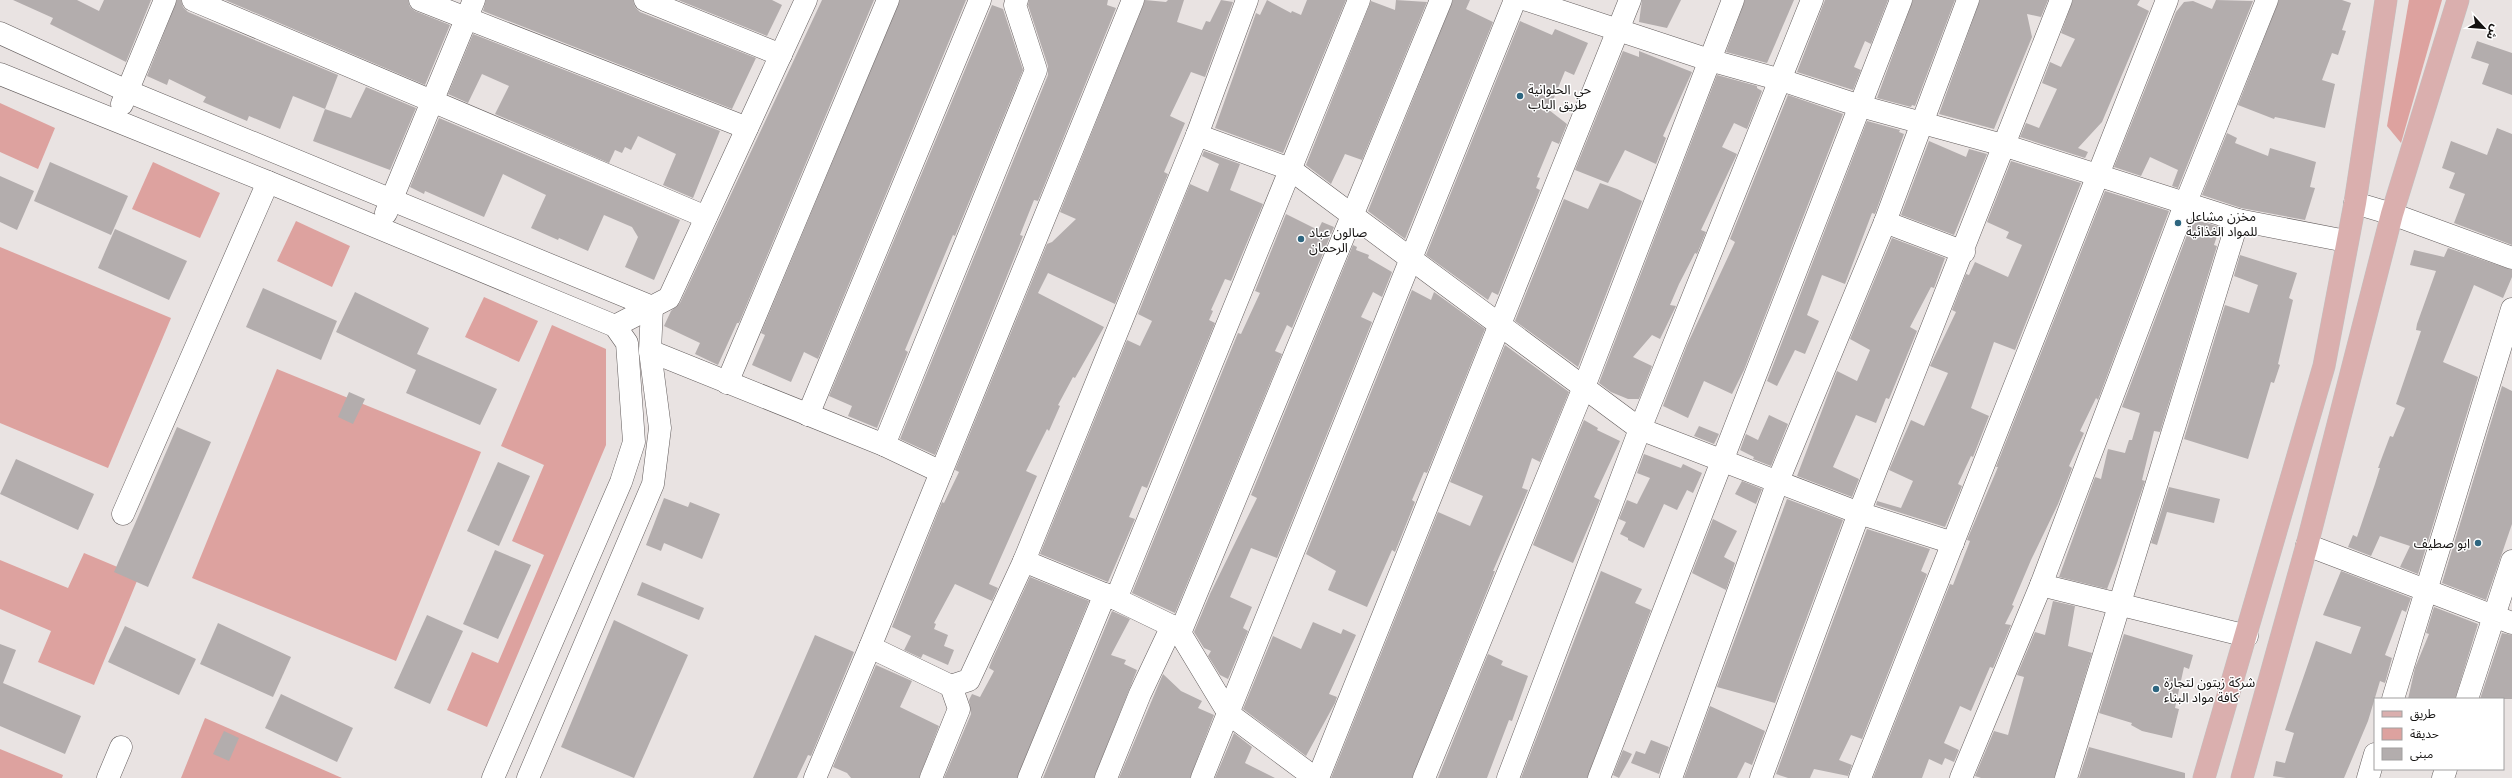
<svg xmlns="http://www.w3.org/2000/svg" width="2512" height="778" viewBox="0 0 2512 778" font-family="'Space Grotesk','Noto Sans Arabic',sans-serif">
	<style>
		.green { fill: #dda29f }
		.building { fill: #b3adad }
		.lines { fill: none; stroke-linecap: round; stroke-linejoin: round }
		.minor-casing { stroke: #635d5d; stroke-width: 23 }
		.major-casing { stroke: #c2c1c1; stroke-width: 23 }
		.minor { stroke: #fff; stroke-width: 22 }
		.major { stroke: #daafae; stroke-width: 22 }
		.poi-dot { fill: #2e6680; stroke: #fff; stroke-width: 1.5 }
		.labels { text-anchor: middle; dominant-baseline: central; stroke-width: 3; stroke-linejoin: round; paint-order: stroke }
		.poi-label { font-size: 13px; fill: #141211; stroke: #fff; text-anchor: start }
	</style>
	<rect width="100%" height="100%" fill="#e9e3e2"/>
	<g class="green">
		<polygon points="2409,0 2442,0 2401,143 2387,126"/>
		<polygon points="0,103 55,128 38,169 0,152"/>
		<polygon points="153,162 220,193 200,238 132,209"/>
		<polygon points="296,221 350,246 332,287 277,261"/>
		<polygon points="0,247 171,318 108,468 0,423"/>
		<polygon points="484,297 538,321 519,362 465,337"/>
		<polygon points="552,325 606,349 606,445 487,727 447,710 472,652 498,663 544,555 512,541 544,465 501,446"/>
		<polygon points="277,369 481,452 396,661 192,578"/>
		<polygon points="84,553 139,576 94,685 38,662 51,631 0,609 0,560 68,588"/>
		<polygon points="205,718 342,778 181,778"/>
		<polygon points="0,749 63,775 62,778 0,778"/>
	</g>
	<g class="building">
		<polygon points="13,0 77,0 99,11 104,0 151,0 126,62 50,24 53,18"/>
		<polygon points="177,0 181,0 183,7 188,12 338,75 325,109 293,96 280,129 249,116 247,121 203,102 206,97 169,79 167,85 147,76"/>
		<polygon points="225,0 408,0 410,7 415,11 450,25 425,85"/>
		<polygon points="486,0 633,0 635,7 640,12 756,58 732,109 483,11"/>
		<polygon points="678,0 772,0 782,5 767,36"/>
		<polygon points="822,0 874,0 739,323 737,323 718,365 695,354 700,343 664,326 671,311 680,303"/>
		<polygon points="900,0 966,0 818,359 804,352 791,382 752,365 765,335 761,333"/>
		<polygon points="1029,0 1108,0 1107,5 1116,8 1038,201 1034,200 1020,235 1023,236 935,455 900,439 1048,75 1048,66 1028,5"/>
		<polygon points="1145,0 1166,2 1168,0 1184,0 1177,22 1202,30 1206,21 1210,22 1221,0 1233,2 1205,77 1191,72 1170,116 1185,123 1164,172 1168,174 1115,304 1048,273 1038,293 1104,327 1075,378 1073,377 1058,405 1060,406 1049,431 1047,429 1026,471 1037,476 989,584 998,588 992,601 955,584 934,623 936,624 934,629 948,635 944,646 954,650 948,665 923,654 921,658 904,650 911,636 892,627 942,502 944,503 959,472 955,470 1047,244 1052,242 1076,219 1060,212"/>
		<polygon points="1267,0 1291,13 1292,11 1301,15 1307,0 1346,0 1283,153 1215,128 1256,13 1260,15"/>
		<polygon points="1396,0 1427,2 1362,160 1345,154 1331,184 1306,165 1371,1 1395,10"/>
		<polygon points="1453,0 1470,0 1466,9 1493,22 1405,239 1368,211"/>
		<polygon points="1642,0 1681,0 1667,28 1639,22"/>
		<polygon points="1745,0 1794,0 1767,63 1726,52"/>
		<polygon points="1825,0 1888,0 1871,44 1865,41 1854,67 1861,70 1853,90 1797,72"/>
		<polygon points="1913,0 1955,0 1915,106 1912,105 1911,107 1877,98"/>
		<polygon points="1980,0 2048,0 2041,17 2027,14 2032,37 1994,129 1939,114"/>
		<polygon points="2073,0 2140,0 2137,5 2149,11 2102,122 2078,148 2088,152 2085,158 2020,137 2026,123 2039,128 2057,89 2042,83 2050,62 2061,67 2075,39 2061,33"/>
		<polygon points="2216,0 2253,1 2178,188 2172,186 2178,170 2150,157 2141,176 2114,167 2176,12 2184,2 2193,1 2212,9"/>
		<polygon points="2279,0 2342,0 2351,3 2342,30 2346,31 2338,55 2332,53 2322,80 2335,84 2325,128 2275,117 2274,119 2238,105"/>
		<polygon points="992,5 1003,9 1023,70 955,236 953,235 905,350 908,352 877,428 848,416 852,406 829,396"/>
		<polygon points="1520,21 1552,35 1555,29 1588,43 1574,75 1565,71 1549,110 1567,124 1559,144 1552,141 1537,177 1540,178 1536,188 1540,190 1498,295 1492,292 1488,300 1426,255"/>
		<polygon points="473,34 720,131 693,198 663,185 676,154 638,136 631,150 625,147 622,153 615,150 609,163 495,114 509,86 482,74 468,103 448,94"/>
		<polygon points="2477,41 2512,53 2512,95 2482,84 2489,64 2471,58"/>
		<polygon points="1623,51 1639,57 1639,51 1692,72 1663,136 1666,138 1656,164 1625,150 1608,183 1575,170"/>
		<polygon points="1717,75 1757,86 1757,88 1762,91 1747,129 1734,123 1722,147 1737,154 1701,230 1706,232 1697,254 1695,253 1679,284 1670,305 1676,306 1660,339 1652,335 1633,357 1652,366 1639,399 1628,399 1611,392 1599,383"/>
		<polygon points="366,87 416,108 390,170 313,141 325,109 351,118"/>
		<polygon points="1788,95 1843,114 1744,370 1732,394 1704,381 1688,418 1663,406 1687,345 1735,242 1730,239"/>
		<polygon points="439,118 680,220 654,280 625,267 638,237 632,227 604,215 588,251 559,238 558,240 531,228 546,195 503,174 484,217 425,191 424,194 410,187"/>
		<polygon points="1867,121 1900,130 1899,132 1904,134 1875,214 1872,213 1845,284 1822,275 1807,315 1819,321 1805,354 1795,350 1777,386 1767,381"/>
		<polygon points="2497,128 2512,134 2512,245 2454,223 2465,194 2449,188 2455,173 2442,168 2451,141 2487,155"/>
		<polygon points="2227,133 2237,138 2235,143 2268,156 2270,148 2316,162 2310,187 2315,188 2305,220 2241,208 2202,195"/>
		<polygon points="1929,141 1966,157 1969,149 1987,154 1954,235 1901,215"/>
		<polygon points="1204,151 1240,164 1230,190 1263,204 1231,281 1225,279 1211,310 1213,311 1209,320 1215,323 1147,488 1142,486 1129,517 1135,519 1108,582 1040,554 1127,340 1140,346 1152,321 1138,314 1190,184 1208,192 1219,164 1202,156"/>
		<polygon points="2011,161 2081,183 2015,350 1994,342 1971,408 1989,416 1973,457 1971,456 1958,484 1962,486 1945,527 1876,505 1877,501 1901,508 1913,481 1889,470 1911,420 1924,426 1948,373 1930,366 1956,312 1952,310 1966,274 1969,275 1975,262 2008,277 2022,245 2006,238 2009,232 1987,222"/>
		<polygon points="50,162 128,196 111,235 34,201"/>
		<polygon points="0,176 34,191 17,230 0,222"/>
		<polygon points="1600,183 1617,189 1642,201 1578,367 1515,321 1564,199 1588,209"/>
		<polygon points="2105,191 2169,211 2098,400 2096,398 2080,431 2084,433 2069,466 2072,468 2058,504 2031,560 2012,605 2014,606 2005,624 2011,625 1993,668 1990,667 1971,711 1960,706 1944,743 1959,750 1954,762 1945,758 1942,765 1929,759 1922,778 1873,778 1950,584 1953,585 1970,541 1967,540 1998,467 1996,467"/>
		<polygon points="1286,214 1318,230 1322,222 1334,227 1292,328 1287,325 1275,351 1282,354 1175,613 1132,593 1238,333 1241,334 1260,293 1255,291"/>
		<polygon points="2193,219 2220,227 2214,245 2217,246 2160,432 2154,431 2142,480 2145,481 2117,563 2107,589 2059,577 2095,477 2101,479 2108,449 2125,453 2129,440 2132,440 2140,413 2122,407"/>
		<polygon points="115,229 187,261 169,300 98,268"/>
		<polygon points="1892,238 1945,258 1934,288 1931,287 1910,327 1917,331 1889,399 1886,398 1876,423 1856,415 1833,467 1859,479 1852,497 1797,476 1837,371 1857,381 1870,350 1850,339"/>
		<polygon points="1353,245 1357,247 1356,250 1369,255 1368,258 1392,272 1382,297 1373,292 1361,317 1372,322 1277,558 1251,548 1230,597 1252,607 1243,628 1248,631 1228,679 1220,675 1208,656 1211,651 1204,648 1194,632 1210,594 1257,498 1251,495"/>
		<polygon points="2448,248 2512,270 2512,277 2503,298 2474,285 2443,362 2478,377 2418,574 2400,567 2410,546 2380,536 2371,556 2348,547 2353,535 2357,537 2375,484 2380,468 2378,468 2390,436 2393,437 2405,408 2396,404 2421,331 2416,330 2417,324 2436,271 2410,265 2414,250 2444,257"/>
		<polygon points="2240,255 2297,273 2289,298 2293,300 2278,364 2280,365 2274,383 2271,382 2248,459 2184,439 2225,305 2249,313 2258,285 2234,276"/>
		<polygon points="263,288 337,321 321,360 246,327"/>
		<polygon points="1412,290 1431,300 1434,292 1485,329 1427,473 1424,472 1412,500 1415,502 1395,552 1392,550 1367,607 1328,590 1336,571 1306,554"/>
		<polygon points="355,292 429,328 417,354 497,389 480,425 406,393 416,370 336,332"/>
		<polygon points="1505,345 1569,392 1540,462 1532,458 1522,488 1528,490 1493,571 1495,571 1412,778 1331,778 1438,512 1470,526 1483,496 1450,482"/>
		<polygon points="2502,386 2512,391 2512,524 2486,600 2442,583"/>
		<polygon points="349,392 365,399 353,424 338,417"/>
		<polygon points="1769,415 1788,424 1771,466 1753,459 1754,457 1740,450 1746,434 1758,440"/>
		<polygon points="1584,420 1598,428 1597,430 1620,441 1594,497 1600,500 1573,563 1533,545"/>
		<polygon points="1699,426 1719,434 1714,444 1694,436"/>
		<polygon points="177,427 211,442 148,587 114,572"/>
		<polygon points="1644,454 1681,468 1683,464 1702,473 1693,493 1687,490 1677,510 1664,504 1644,548 1628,540 1628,538 1620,534 1626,522 1619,519 1627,500 1637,504 1650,478 1637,473"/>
		<polygon points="16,459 94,494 78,530 0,494"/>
		<polygon points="498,462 530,476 499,546 467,531"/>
		<polygon points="1742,481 1762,489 1756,504 1735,494"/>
		<polygon points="2169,487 2220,499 2214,523 2167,512 2157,545 2151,543"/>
		<polygon points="664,498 688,507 690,502 720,514 702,559 664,543 661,551 646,545"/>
		<polygon points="1787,499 1843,520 1775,703 1717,687"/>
		<polygon points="1713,519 1737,531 1724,557 1735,563 1726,590 1692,573"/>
		<polygon points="1867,529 1930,549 1921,571 1927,574 1862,739 1851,735 1839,760 1852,765 1848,776 1814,769 1810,778 1788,778 1776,774"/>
		<polygon points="495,550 531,565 498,639 463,624"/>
		<polygon points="1601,571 1642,589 1635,603 1651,610 1587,778 1521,778"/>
		<polygon points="2341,571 2411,598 2406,612 2402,610 2385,655 2392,658 2385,683 2380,681 2368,721 2344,778 2286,778 2273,776 2276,761 2285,763 2294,733 2285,730 2316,641 2351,654 2361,627 2323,615"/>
		<polygon points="1030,577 1089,601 1017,778 944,778 971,714 969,700 972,694 980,697 994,671 989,668 992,660"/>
		<polygon points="642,582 704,608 699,620 637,595"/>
		<polygon points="2053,601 2075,606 2068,646 2092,653 2054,778 1981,778 1975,776 1994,731 2008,735 2024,677 2017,675 2035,632 2045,635"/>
		<polygon points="2434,607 2478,624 2455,699 2408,699 2415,668 2429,634 2426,633"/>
		<polygon points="1112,611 1130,619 1111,655 1126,660 1124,664 1137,670 1094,778 1043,778"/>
		<polygon points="427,615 463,631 430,704 394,688"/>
		<polygon points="614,620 688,655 634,778 561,747"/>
		<polygon points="1313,622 1341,634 1343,629 1356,635 1329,694 1337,697 1335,703 1306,756 1243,709 1273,636 1301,649"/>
		<polygon points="218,623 291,657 273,697 200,664"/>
		<polygon points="125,626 196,659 179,695 108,662"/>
		<polygon points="2502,633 2512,635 2512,699 2480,699"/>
		<polygon points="2124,634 2193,655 2189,669 2184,667 2175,708 2179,709 2172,738 2142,731 2131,725 2132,723 2099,713"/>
		<polygon points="815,635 854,652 811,756 808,755 797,778 753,778"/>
		<polygon points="0,644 16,650 3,683 81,716 65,754 0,726"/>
		<polygon points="1488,654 1503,661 1501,665 1528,676 1512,721 1509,720 1487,778 1438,778"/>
		<polygon points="876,665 912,681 900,707 939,726 919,778 851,778 847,773 833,767"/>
		<polygon points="1163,674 1181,691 1202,701 1198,708 1214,715 1190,778 1119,778"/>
		<polygon points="281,694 353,728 337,762 265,728"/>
		<polygon points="1710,706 1765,731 1752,765 1745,762 1737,778 1684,778"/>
		<polygon points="224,731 239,738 229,761 213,754"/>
		<polygon points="1234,733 1252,747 1245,763 1275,778 1215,778"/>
		<polygon points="1651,740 1669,747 1659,774 1631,763 1636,751 1645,754"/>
		<polygon points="2089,747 2185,773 2185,778 2079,778"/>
		<polygon points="1623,750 1632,754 1619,778 1613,775"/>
	</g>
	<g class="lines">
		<defs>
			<g id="minor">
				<polyline points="193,0 706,217"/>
				<polyline points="420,0 747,128"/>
				<polyline points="645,0 781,55"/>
				<polyline points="1527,0 1709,60 1781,80 1860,106 2003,145 2238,220 2346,241"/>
				<polyline points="0,33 127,91 652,307 650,351 660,428 653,484 528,778"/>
				<polyline points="0,74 268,182 615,326 627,343 634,442 621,482 493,778"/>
				<polyline points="122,104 165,0"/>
				<polyline points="1197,135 1290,169 1640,429 1859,513 1953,543"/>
				<polyline points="2355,203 2392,214 2512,258"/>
				<polyline points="386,213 474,0"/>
				<polyline points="1885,222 1964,252"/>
				<polyline points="615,326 669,298 806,0"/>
				<polyline points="650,351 884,445 941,472"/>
				<polyline points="727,383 888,0"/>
				<polyline points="808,415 980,0"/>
				<polyline points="884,445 1036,70 1015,5 1017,0"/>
				<polyline points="123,514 268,182"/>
				<polyline points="2307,545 2512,623"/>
				<polyline points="1024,561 1116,599 1172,626 1180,633 1229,714 1315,778"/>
				<polyline points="2041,585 2247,636"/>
				<polyline points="1116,599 1359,0"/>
				<polyline points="1180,633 1441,0"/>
				<polyline points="870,647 951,686"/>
				<polyline points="2393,699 2512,309"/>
				<polyline points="2467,699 2512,561"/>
				<polyline points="108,778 121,747"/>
				<polyline points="815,778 870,647 1133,0"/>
				<polyline points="931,778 959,709 951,686 969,680 1024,561 1197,135 1247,0"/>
				<polyline points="1029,778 1105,594"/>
				<polyline points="1106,778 1140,694 1172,626"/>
				<polyline points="1202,778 1515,0"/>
				<polyline points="1318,778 1630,0"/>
				<polyline points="1424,778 1584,387 1733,0"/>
				<polyline points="1508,778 1640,429 1812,0"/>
				<polyline points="1599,778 1901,0"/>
				<polyline points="1671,778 1778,481 1885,222 1968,0"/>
				<polyline points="1761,778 1859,513 2061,0"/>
				<polyline points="1860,778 2167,0"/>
				<polyline points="1961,778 2041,585 2186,202 2267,0"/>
				<polyline points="2066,778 2238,220"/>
				<polyline points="2368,778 2375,754"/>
				<polyline points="2443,778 2446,769"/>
			</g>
			<g id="major">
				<polyline points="2204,778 2324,366 2355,203 2386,0"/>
				<polyline points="2242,778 2307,545 2392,214 2458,0"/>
			</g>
		</defs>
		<use href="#minor" class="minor-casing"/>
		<use href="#major" class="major-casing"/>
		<use href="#minor" class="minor"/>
		<use href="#major" class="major"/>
	</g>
	<g class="poi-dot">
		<circle cx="1520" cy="96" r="4"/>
		<circle cx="2178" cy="223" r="4"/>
		<circle cx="1301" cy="239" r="4"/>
		<circle cx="2478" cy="543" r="4"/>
		<circle cx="2156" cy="689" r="4"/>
	</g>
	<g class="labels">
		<g class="poi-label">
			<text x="1528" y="89">حي الحلوانية<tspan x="1528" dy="15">طريق الباب</tspan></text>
			<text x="2186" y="216">مخزن مشاعل<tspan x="2186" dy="15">للمواد الغذائية</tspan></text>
			<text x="1309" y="232">صالون عباد<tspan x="1309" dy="15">الرحمان</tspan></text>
			<text x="2470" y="543" text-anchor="end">ابو صطيف</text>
			<text x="2164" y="682">شركة زيتون لتجارة<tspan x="2164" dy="15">كافة مواد البناء</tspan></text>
		</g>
	</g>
	<rect x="2374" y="698" width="130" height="72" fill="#ffffff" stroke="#a1a0a0"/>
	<rect x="2382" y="711" width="20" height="6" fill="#daafae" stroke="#a1a0a0"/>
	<text x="2410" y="718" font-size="12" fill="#141211">طريق</text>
	<rect x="2382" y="728" width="20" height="12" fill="#dda29f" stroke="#a1a0a0"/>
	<text x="2410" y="738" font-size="12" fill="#141211">حديقة</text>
	<rect x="2382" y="748" width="20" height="12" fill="#b3adad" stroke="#a1a0a0"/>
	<text x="2410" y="758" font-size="12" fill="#141211">مبنى</text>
	<g transform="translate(2484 28) rotate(116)" stroke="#ffffff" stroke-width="3" paint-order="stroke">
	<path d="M0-3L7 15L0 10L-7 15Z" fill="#141211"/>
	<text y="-6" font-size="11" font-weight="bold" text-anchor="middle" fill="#141211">ش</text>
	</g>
</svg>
